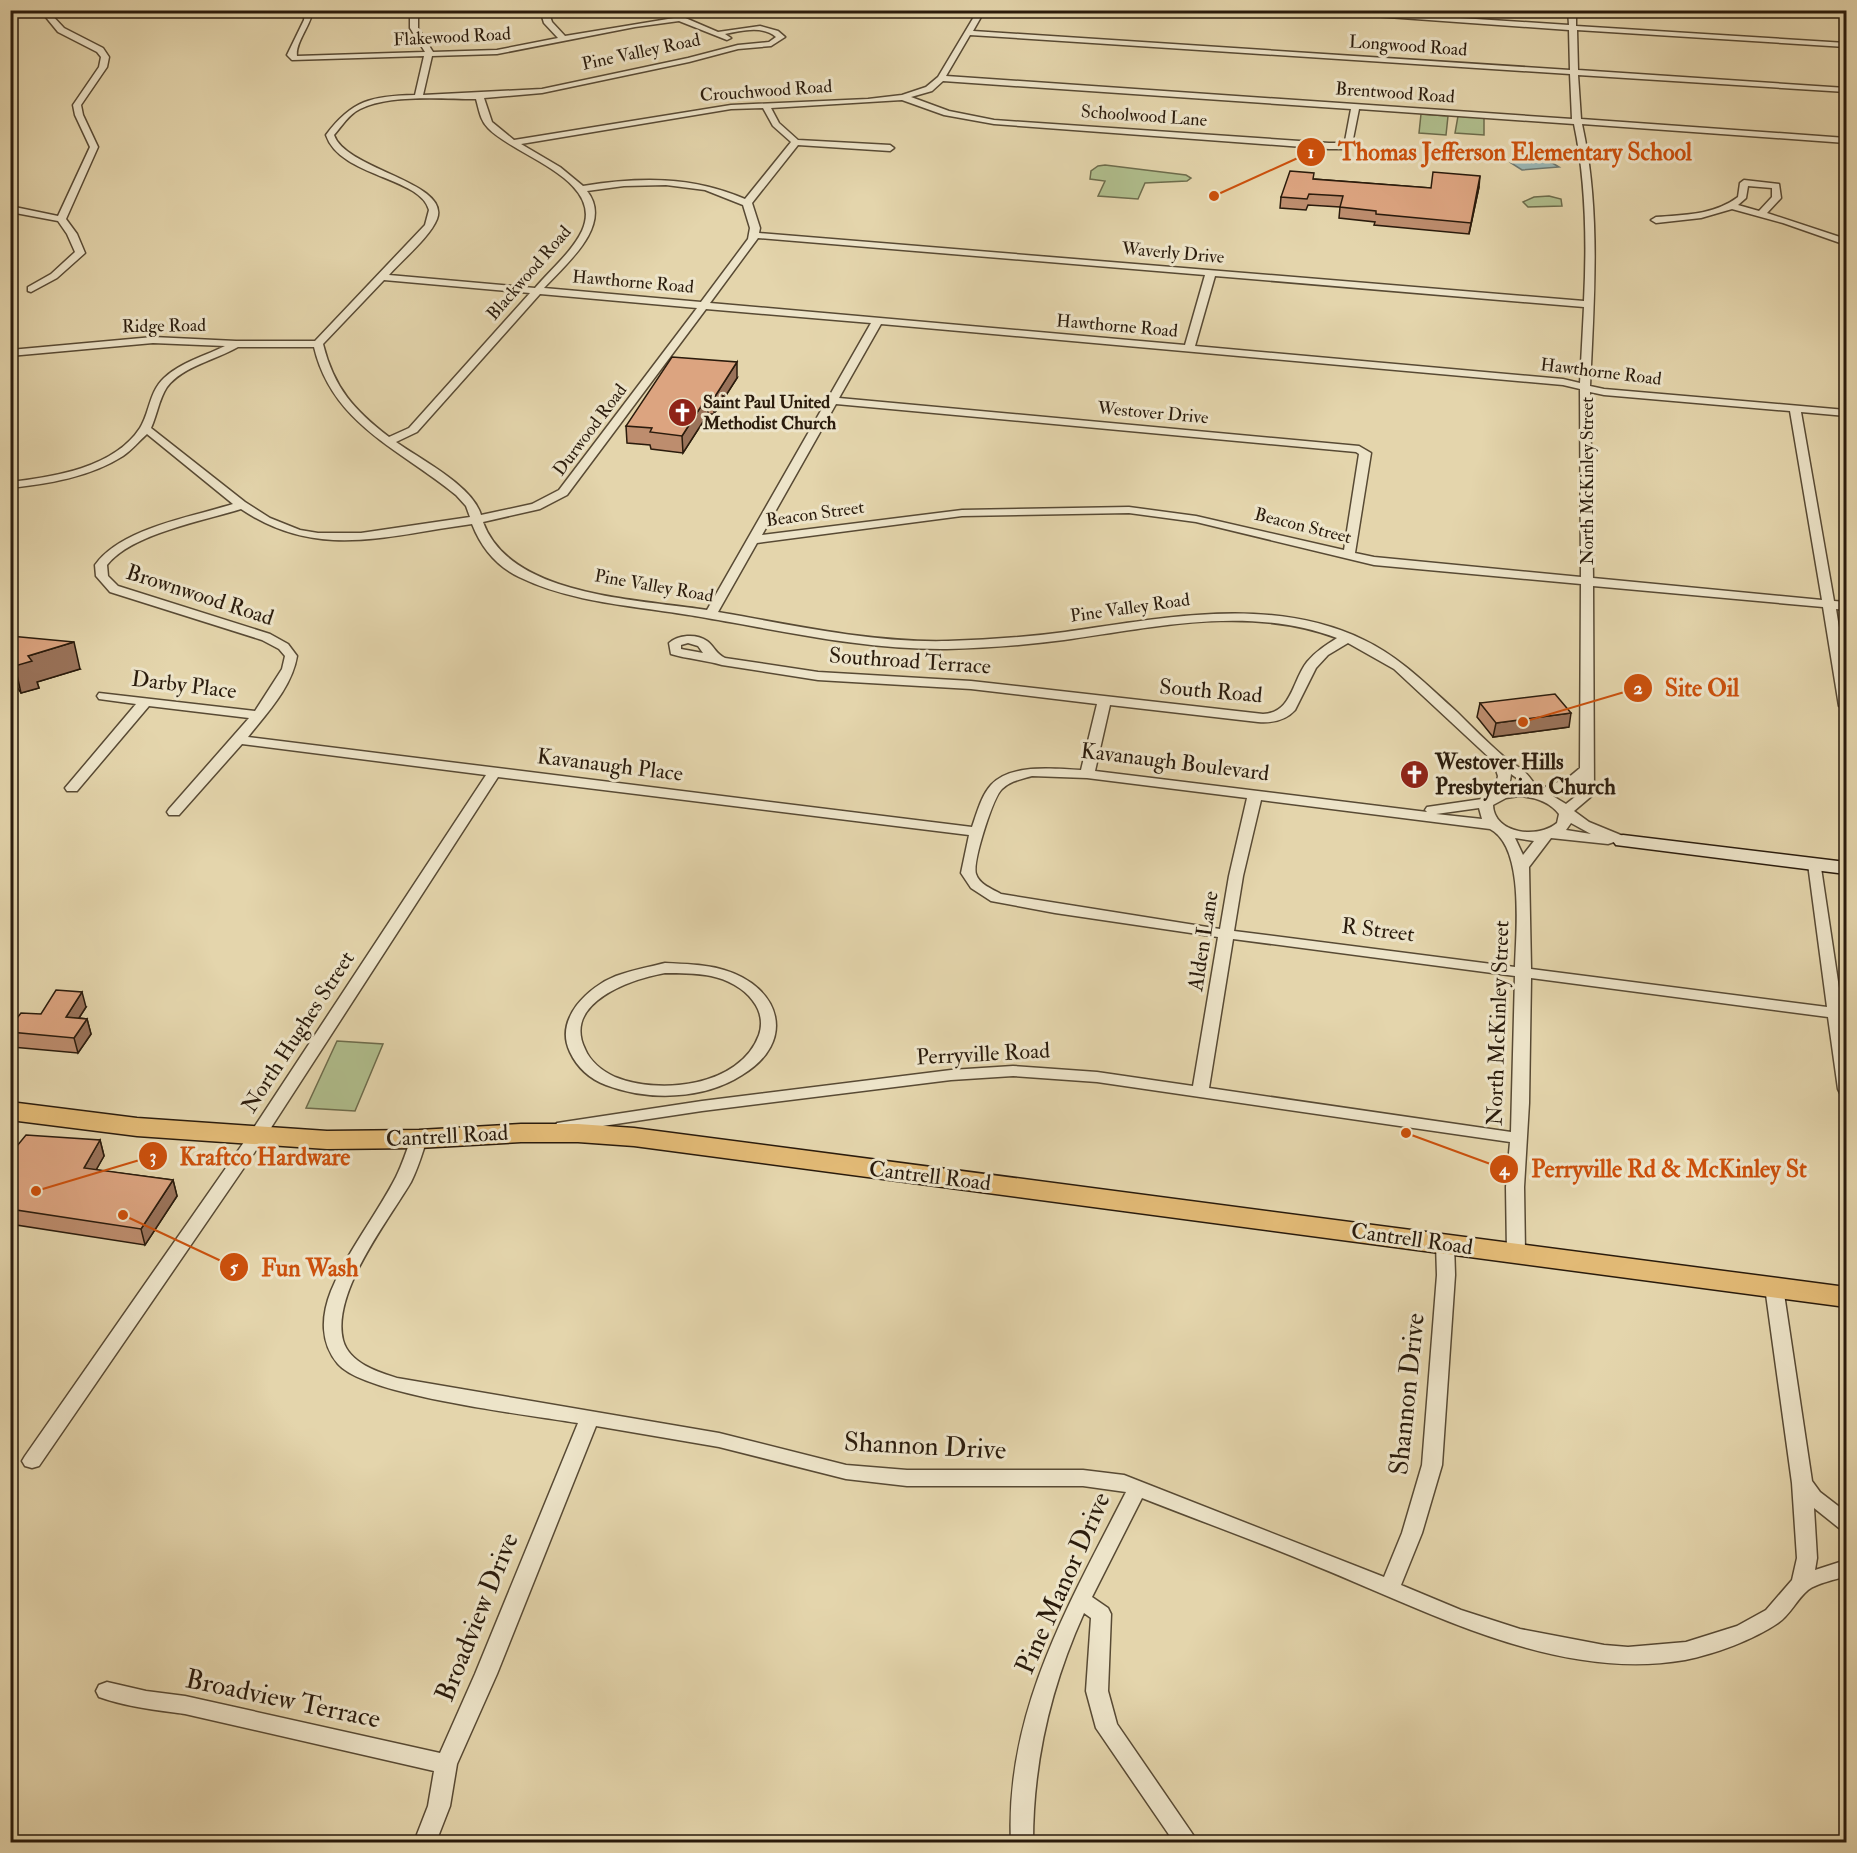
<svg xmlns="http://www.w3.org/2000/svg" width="1857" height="1853" viewBox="0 0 1857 1853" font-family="'IM FELL Double Pica',serif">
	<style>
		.green { fill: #b0be8d; stroke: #6d6c4c; stroke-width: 1.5 }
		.water { fill: #9ab6b4; stroke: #6d7871; stroke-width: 1.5 }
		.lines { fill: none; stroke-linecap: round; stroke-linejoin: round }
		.street-casing { stroke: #584a34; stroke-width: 3 }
		.secondary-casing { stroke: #2a1b0c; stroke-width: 3 }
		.primary-casing { stroke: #2a1b0c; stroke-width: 3 }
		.street { fill: #ede4c9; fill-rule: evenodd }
		.secondary { fill: #ede4c9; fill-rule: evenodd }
		.primary { fill: #e2ba76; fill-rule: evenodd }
		.wall { fill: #bd8d6e; stroke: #2a1b0c; stroke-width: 1.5 }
		.shaded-wall { fill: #9a735a; stroke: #2a1b0c; stroke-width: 1.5 }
		.building { fill: #dca480; stroke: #2a1b0c; stroke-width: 1.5 }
		.labels { text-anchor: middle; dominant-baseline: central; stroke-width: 6; stroke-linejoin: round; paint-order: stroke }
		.far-street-label { font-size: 18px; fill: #2a1b0c; stroke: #ede4c9 }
		.far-poi-label { font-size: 18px; font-weight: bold; fill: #2a1b0c; stroke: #ede4c9; text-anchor: start }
		.street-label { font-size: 22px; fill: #2a1b0c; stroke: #ede4c9 }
		.poi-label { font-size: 22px; font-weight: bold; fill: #2a1b0c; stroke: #ede4c9; text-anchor: start }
		.near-street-label { font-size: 27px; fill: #2a1b0c; stroke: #ede4c9 }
		.leader { fill: none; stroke: #cc500c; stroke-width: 2 }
		.callout-dot { fill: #cc500c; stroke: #ede4c9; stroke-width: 2 }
		.mark-label { font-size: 18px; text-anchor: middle; font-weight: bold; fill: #fff }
		.callout-label { font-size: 24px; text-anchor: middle; font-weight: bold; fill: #cc500c; stroke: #ede4c9; stroke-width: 6; stroke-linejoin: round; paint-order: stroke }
	</style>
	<rect width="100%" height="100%" fill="#e4d5ac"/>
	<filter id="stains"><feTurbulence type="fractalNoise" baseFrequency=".00333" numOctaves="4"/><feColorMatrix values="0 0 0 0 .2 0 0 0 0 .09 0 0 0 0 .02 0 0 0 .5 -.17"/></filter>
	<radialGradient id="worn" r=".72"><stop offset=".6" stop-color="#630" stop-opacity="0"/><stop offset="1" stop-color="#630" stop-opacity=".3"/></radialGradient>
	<g class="green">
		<polygon points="1421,114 1448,116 1446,135 1419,133"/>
		<polygon points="1458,116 1484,118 1484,135 1455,133"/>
		<polygon points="1105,165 1186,175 1191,178 1187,181 1145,183 1138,199 1098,196 1105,181 1090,179 1091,171 1098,166"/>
		<polygon points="1549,196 1561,199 1562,206 1528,207 1523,202 1534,197"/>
		<polygon points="337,1041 383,1044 355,1111 306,1108"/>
	</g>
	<polygon class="water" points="1544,158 1559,167 1522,170 1511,163"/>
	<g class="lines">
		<defs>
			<g id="street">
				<polygon points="40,10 47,10 64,28 103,48 109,57 107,67 81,105 83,115 98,147 66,219 77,234 85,253 57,278 31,292 28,291 28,287 51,274 75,252 67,234 58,221 10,212 10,206 58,216 90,147 75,115 73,105 99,67 101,57 97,52 58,32"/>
				<path d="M 305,10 L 313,10 C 311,25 295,43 297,56 L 425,52 L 410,28 L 410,10 L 418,10 L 418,28 L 433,52 L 497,50 L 558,38 L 544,23 L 540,10 L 548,10 L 552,22 L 565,36 L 674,18 L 669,13 L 673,11 L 683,17 L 718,32 L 760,26 L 778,31 L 785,37 L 771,46 L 738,49 L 689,62 L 542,93 L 484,98 L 492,122 L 514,140 L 731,105 L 868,99 L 902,95 L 926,87 L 938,77 L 978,10 L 985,10 L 973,31 L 1570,70 L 1569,30 L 1290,10 L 1336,10 L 1569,25 L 1568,10 L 1576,10 L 1576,26 L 1846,43 L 1846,47 L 1577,30 L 1578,70 L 1846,88 L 1846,92 L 1578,75 L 1581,119 L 1846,138 L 1846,143 L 1582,124 C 1601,210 1594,299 1590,386 L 1604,389 L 1846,410 L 1846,416 L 1801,412 L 1834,601 L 1846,602 L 1846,610 L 1836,609 L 1846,671 L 1846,710 L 1839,706 L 1823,607 L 1593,586 L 1594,794 L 1574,811 L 1589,822 L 1628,838 L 1630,841 L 1623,845 L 1614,842 L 1608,844 L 1551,838 L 1529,867 L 1531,969 L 1827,1007 L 1808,864 L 1810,861 L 1820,861 L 1846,1035 L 1846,1094 L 1840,1093 L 1838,1089 L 1828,1017 L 1531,978 L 1529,1103 L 1524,1187 L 1525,1253 L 1522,1257 L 1516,1259 L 1510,1257 L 1507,1253 L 1506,1187 L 1510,1142 L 1097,1082 L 1013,1076 L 951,1080 L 702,1111 L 563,1132 L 557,1131 L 555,1127 L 557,1123 L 702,1101 L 951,1070 L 1013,1066 L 1097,1072 L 1193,1086 L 1218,937 L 1055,913 L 991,901 L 971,888 L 961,873 L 969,835 L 498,777 L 263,1140 L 39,1466 L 32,1468 L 25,1466 L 22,1461 L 25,1456 L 251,1132 L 486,775 L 242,744 L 179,815 L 169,815 L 167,812 L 169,809 L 249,718 L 149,706 L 77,791 L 67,791 L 65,788 L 136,704 L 99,699 L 97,696 L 99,693 L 255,711 L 282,669 L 285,656 L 279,649 L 262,640 L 110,592 L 96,576 L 95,565 C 121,528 192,517 233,504 L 147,434 C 139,441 132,450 123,456 C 90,477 48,484 10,488 L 10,482 C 53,477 114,468 140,428 C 150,412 149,392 164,378 C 181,362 205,356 225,346 L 153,343 L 10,356 L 10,350 L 153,337 L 236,341 L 315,341 L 425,225 L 429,210 C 421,177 340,177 326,135 C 352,100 372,96 415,95 L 424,56 L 292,60 L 287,55 L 304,20 ZM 679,21 L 727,40 L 731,38 L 725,34 C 741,31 762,25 776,37 L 769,42 L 738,45 L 688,58 L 542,89 L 423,95 L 432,56 L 497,54 L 635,27 ZM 970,35 L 1570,74 L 1572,119 L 946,76 ZM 943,81 L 1351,109 L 1345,141 L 1341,143 L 1329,143 L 994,120 L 949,111 L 911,97 L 932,91 ZM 476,99 C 479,109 480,120 488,128 C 514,156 606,179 582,231 C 572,252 550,270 535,288 L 389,275 C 402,260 430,237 437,219 C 451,182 346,170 334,135 C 342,126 349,114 360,109 C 389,94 443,99 476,99 ZM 902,100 L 944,115 L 994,124 L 1329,149 L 1343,149 L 1352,144 L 1359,109 L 1574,124 C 1586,181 1587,242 1584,301 L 759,233 L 760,228 L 752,203 L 798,145 L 890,151 L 894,148 L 890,145 L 798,140 L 779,123 L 771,108 ZM 763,108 L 773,126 L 791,142 L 745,199 C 692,176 639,177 583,186 L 560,167 L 521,144 L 731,109 ZM 666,185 L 705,190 L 743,205 L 750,228 L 748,239 L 701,302 L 544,288 C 565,265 614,225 587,191 L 624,186 ZM 758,238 L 1205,275 L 1185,345 L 710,303 ZM 1215,276 L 1584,307 L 1580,383 L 1563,379 L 1195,346 ZM 384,280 L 530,293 L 409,428 L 389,437 C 354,410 334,388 323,344 ZM 540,294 L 697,308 L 559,490 L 532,504 L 481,515 C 473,486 420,459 396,442 L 417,432 ZM 706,309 L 871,323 L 707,610 C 639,599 510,597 483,522 L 540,509 L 567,495 ZM 881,324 L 1563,385 L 1580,389 L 1581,577 L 1374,557 L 1355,553 L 1371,453 L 1359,446 L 839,398 ZM 238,347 L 314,347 C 332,424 400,449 456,495 L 466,506 L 470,517 L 361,533 L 318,533 L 300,530 L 270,518 L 245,502 L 151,428 C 157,415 159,399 167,387 C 183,366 216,360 238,347 ZM 1590,392 L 1604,395 L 1790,411 L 1822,600 L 1593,578 ZM 836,404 L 1356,452 L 1359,454 L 1344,550 L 1196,516 L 1129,507 L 962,510 L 762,535 ZM 241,509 C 318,561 388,535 472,524 C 481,547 496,566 519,577 C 572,603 637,606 695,616 C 779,630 862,650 947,649 C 986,648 1026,645 1064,640 C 1155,627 1249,605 1337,638 C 1326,645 1315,652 1307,662 C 1292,681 1292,713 1263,714 L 971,681 L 818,672 L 725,658 C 716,654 714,646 707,641 C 696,633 678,635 669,643 L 671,654 C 688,659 705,660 722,665 L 818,680 L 971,689 L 1097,704 L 1081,770 C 1055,769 1011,763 991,785 C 981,796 977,813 972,827 L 248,737 C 267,713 292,687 297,656 L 288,644 L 270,634 L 118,586 L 108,576 L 107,565 C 131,534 203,521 241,509 ZM 1129,513 L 1196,522 L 1374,565 L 1581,584 L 1580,768 L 1568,778 L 1538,790 C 1527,770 1520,769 1503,756 C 1487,742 1472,727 1457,712 C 1428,686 1400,657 1364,640 C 1271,595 1164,618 1065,632 C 1027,637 987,640 948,641 C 870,643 794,625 718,612 L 757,543 L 962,516 ZM 688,643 L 698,646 L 703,653 L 681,649 L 681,645 ZM 1348,643 L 1394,669 L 1493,761 L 1498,776 L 1494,793 L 1482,799 L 1427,807 L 1425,810 L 1427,812 L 1095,771 L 1110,705 L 1258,722 C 1272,723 1285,721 1295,710 L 1316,668 L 1328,655 ZM 1511,774 L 1518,779 L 1523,788 L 1509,789 ZM 1032,776 L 1087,778 L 1247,798 L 1229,876 L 1220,929 L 1001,894 C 992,889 979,884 976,874 C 972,863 993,797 1002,789 C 1010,781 1022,779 1032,776 ZM 1580,782 L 1580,793 L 1566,804 L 1551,795 ZM 1519,796 C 1534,797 1549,801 1559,814 L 1557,823 C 1538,839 1494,834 1493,805 L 1506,798 ZM 1261,800 L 1490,829 C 1525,847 1516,932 1515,967 L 1234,931 L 1243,876 ZM 1479,808 L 1482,819 L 1436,814 ZM 1571,823 L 1591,834 L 1566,830 ZM 1515,838 L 1534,841 L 1523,855 ZM 1233,939 L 1515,976 L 1511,1132 L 1209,1088 Z"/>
				<path d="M 1744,180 L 1779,184 L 1781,198 L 1767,213 L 1846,239 L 1846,245 L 1783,223 L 1732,209 L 1701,218 L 1656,223 L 1651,220 L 1656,217 C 1684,215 1714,215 1738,197 L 1740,183 ZM 1748,186 L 1772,188 L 1772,197 L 1759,211 L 1738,205 L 1746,198 Z"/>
				<path d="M 665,963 C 685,964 704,964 724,970 C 781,987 797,1042 742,1075 C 703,1100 648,1101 606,1085 C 590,1079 577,1067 570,1052 C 554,1019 588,987 616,976 C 632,970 649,967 665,963 ZM 665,973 C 680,973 696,973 711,976 C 726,979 744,988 753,1001 C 761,1011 763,1024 759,1035 C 740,1087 659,1095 615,1077 C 602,1071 590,1061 585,1049 C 562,1002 632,979 665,973 Z"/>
				<path d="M 419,1133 L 425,1135 L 427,1139 C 422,1154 418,1168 411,1182 C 388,1221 331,1293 343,1340 C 349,1363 378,1372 397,1378 L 719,1433 L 846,1465 L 907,1470 L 1083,1470 L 1124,1475 L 1384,1577 L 1402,1533 L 1422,1465 L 1437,1275 L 1436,1243 L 1439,1239 L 1451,1239 L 1454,1243 L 1455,1275 L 1442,1465 L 1422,1533 L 1401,1585 L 1461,1610 L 1520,1629 L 1604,1645 L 1628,1647 L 1686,1642 L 1737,1626 L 1766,1610 L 1792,1580 L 1797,1558 L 1792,1483 L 1765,1287 L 1768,1283 L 1774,1281 L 1780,1283 L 1783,1287 L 1812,1481 L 1820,1492 L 1846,1512 L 1846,1530 L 1839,1528 L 1814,1508 L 1817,1558 L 1815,1570 L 1846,1560 L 1846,1576 C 1835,1580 1817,1583 1808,1590 C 1797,1599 1790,1615 1778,1623 C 1753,1640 1715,1654 1685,1660 C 1558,1682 1430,1612 1316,1566 C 1259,1542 1200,1521 1142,1498 L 1092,1597 L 1108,1608 L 1111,1614 L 1108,1691 L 1117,1724 L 1198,1842 L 1174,1842 L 1096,1728 L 1086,1691 L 1091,1618 L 1084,1613 C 1051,1686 1033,1762 1033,1842 L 1011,1842 C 1005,1712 1069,1604 1126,1492 L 1083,1486 L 907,1486 L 846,1479 L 719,1447 L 596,1426 L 497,1674 L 457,1764 L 450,1806 L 436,1842 L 414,1842 L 428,1806 L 434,1771 L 185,1714 C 156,1710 127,1707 99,1697 L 96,1691 L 99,1685 L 107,1682 L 146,1691 L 185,1696 L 440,1753 L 475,1674 L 578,1423 C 531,1415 365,1396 338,1364 C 320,1343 321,1316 331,1291 C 348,1250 376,1216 396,1177 C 402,1165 406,1152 411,1139 L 413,1135 Z"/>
			</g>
			<polygon id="secondary" points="1623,835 1846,862 1846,874 1616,845 1613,841 1616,837"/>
			<polygon id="primary" points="10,1102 137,1118 327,1131 419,1130 521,1124 578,1124 634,1128 1846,1287 1846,1307 634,1146 578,1142 521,1142 419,1148 327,1149 137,1136 10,1120"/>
		</defs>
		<use href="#street" class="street-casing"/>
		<use href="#secondary" class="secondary-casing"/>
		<use href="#primary" class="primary-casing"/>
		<use href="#street" class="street"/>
		<use href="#secondary" class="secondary"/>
		<use href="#primary" class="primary"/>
	</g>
	<g class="wall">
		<polygon points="1314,179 1431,188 1479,187 1469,234 1374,225 1375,222 1339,218 1340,207 1308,205 1306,210 1280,208 1281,197"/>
		<polygon points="737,378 714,414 708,414 683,453 651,449 650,445 627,443 626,426"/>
		<polygon points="10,636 80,669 37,682 39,688 21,693 17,687 10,689"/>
		<polygon points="1480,703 1569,727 1493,737 1477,717"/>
		<polygon points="86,1007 79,1018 87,1019 91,1034 78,1053 12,1047 10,1043 10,1027 41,1014"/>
		<polygon points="100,1140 104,1156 96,1170 173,1180 177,1196 145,1245 10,1224 10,1145 17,1146"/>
	</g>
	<g class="shaded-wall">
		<polygon points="1480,176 1479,187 1469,234 1471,223"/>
		<polygon points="737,362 737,378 714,414 714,398"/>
		<polygon points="707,397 708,414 683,453 682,436"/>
		<polygon points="74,642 80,669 37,682 39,688 21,693 15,666 28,656"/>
		<polygon points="10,660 17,687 10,689"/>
		<polygon points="1571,713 1569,727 1493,737 1496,723"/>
		<polygon points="82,992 86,1007 70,1032 66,1017"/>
		<polygon points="87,1019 91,1034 78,1053 74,1038"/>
		<polygon points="100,1140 104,1156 88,1184 84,1168"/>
		<polygon points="173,1180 177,1196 145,1245 141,1229"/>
	</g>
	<g class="building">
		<polygon points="1290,171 1314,173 1313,179 1431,188 1433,172 1480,176 1471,223 1376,214 1376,211 1340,207 1343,196 1309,194 1307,199 1281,197"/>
		<polygon points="672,357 737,362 714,398 707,397 682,436 650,432 652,428 626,426"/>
		<polygon points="10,636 74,642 28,656 32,661 15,666 10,660"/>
		<polygon points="1555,694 1571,713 1496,723 1480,703"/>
		<polygon points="56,990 82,992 66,1017 87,1019 74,1038 10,1032 10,1027 21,1013 41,1014"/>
		<polygon points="26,1135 100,1140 84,1168 173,1180 141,1229 10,1209 10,1145 17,1146"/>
	</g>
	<defs>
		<symbol id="church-disc" viewBox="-11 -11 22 22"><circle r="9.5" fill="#8f2418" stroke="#ede4c9"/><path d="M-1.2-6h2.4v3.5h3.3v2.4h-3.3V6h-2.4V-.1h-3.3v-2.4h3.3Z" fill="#fff"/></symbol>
	</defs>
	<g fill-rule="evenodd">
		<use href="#church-disc" x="666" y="396" width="33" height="33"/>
		<use href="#church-disc" x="1398" y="758" width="33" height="33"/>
	</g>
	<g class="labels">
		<g class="far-street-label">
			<text transform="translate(452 37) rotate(-3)">Flakewood Road</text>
			<text transform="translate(1408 46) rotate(4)">Longwood Road</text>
			<text transform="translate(641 52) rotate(-12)">Pine Valley Road</text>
			<text transform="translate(766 91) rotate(-4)">Crouchwood Road</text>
			<text transform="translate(1395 93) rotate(4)">Brentwood Road</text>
			<text transform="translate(1144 116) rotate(4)">Schoolwood Lane</text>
			<text transform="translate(1173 253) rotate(5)">Waverly Drive</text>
			<text transform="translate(529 273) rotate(-49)">Blackwood Road</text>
			<text transform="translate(633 282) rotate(5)">Hawthorne Road</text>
			<text transform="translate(164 326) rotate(-1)">Ridge Road</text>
			<text transform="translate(1117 326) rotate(5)">Hawthorne Road</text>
			<text transform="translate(1601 372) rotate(7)">Hawthorne Road</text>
			<text transform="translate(1153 413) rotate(5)">Westover Drive</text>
			<text transform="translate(590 430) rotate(-53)">Durwood Road</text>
			<text transform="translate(1587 481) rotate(-90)">North McKinley Street</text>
			<text transform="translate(815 514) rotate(-8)">Beacon Street</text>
			<text transform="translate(1303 526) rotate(14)">Beacon Street</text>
			<text transform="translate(654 586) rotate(10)">Pine Valley Road</text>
			<text transform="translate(1130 608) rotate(-8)">Pine Valley Road</text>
		</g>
		<g class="far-poi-label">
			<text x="703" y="402">Saint Paul United<tspan x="703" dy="21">Methodist Church</tspan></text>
		</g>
		<g class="street-label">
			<text transform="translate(200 595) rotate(18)">Brownwood Road</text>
			<text transform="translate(910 661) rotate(4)">Southroad Terrace</text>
			<text transform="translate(184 685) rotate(7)">Darby Place</text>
			<text transform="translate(1211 691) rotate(5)">South Road</text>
			<text transform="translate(1175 762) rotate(7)">Kavanaugh Boulevard</text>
			<text transform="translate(610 765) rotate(7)">Kavanaugh Place</text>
			<text transform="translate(1378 930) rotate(7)">R Street</text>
			<text transform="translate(1203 941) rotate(-81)">Alden Lane</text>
			<text transform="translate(1498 1023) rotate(-88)">North McKinley Street</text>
			<text transform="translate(298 1032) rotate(-57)">North Hughes Street</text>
			<text transform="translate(983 1054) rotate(-3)">Perryville Road</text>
			<text transform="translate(447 1136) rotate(-3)">Cantrell Road</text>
			<text transform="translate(930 1176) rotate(7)">Cantrell Road</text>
			<text transform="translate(1412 1239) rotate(8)">Cantrell Road</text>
		</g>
		<g class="poi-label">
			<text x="1435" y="762">Westover Hills<tspan x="1435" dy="25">Presbyterian Church</tspan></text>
		</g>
		<g class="near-street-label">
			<text transform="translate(1407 1394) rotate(-84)">Shannon Drive</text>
			<text transform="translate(925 1446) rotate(3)">Shannon Drive</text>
			<text transform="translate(1063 1583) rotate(-66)">Pine Manor Drive</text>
			<text transform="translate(477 1617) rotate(-68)">Broadview Drive</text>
			<text transform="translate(283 1699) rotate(12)">Broadview Terrace</text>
		</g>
	</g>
	<path class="leader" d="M1214 196L1311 152M1523 722L1638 688M36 1191L153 1156M1406 1133L1504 1169M123 1215L234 1267"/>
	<g class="callout-dot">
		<circle cx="1214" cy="196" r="6"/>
		<circle cx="1523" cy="722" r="6"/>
		<circle cx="36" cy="1191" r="6"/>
		<circle cx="1406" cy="1133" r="6"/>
		<circle cx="123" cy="1215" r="6"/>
		<circle cx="1311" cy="152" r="15"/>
		<circle cx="1638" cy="688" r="15"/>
		<circle cx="153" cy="1156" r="15"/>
		<circle cx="1504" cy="1169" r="15"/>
		<circle cx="234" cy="1267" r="15"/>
	</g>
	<g class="mark-label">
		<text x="1311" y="158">1</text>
		<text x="1638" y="694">2</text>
		<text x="153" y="1162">3</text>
		<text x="1504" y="1175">4</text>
		<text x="234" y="1273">5</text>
	</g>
	<g class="callout-label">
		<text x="1515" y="160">Thomas Jefferson Elementary School</text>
		<text x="1702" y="696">Site Oil</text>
		<text x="265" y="1165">Kraftco Hardware</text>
		<text x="1669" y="1177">Perryville Rd &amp; McKinley St</text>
		<text x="310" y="1276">Fun Wash</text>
	</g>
	<rect width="1857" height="1853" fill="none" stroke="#e4d5ac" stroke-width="36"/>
	<rect x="12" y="12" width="1833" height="1829" fill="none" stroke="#2a1b0c" stroke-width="3"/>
	<rect x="18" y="18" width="1821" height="1817" fill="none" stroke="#2a1b0c" stroke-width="1.5"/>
	<rect width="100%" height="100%" filter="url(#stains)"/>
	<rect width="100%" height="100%" fill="url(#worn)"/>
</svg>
